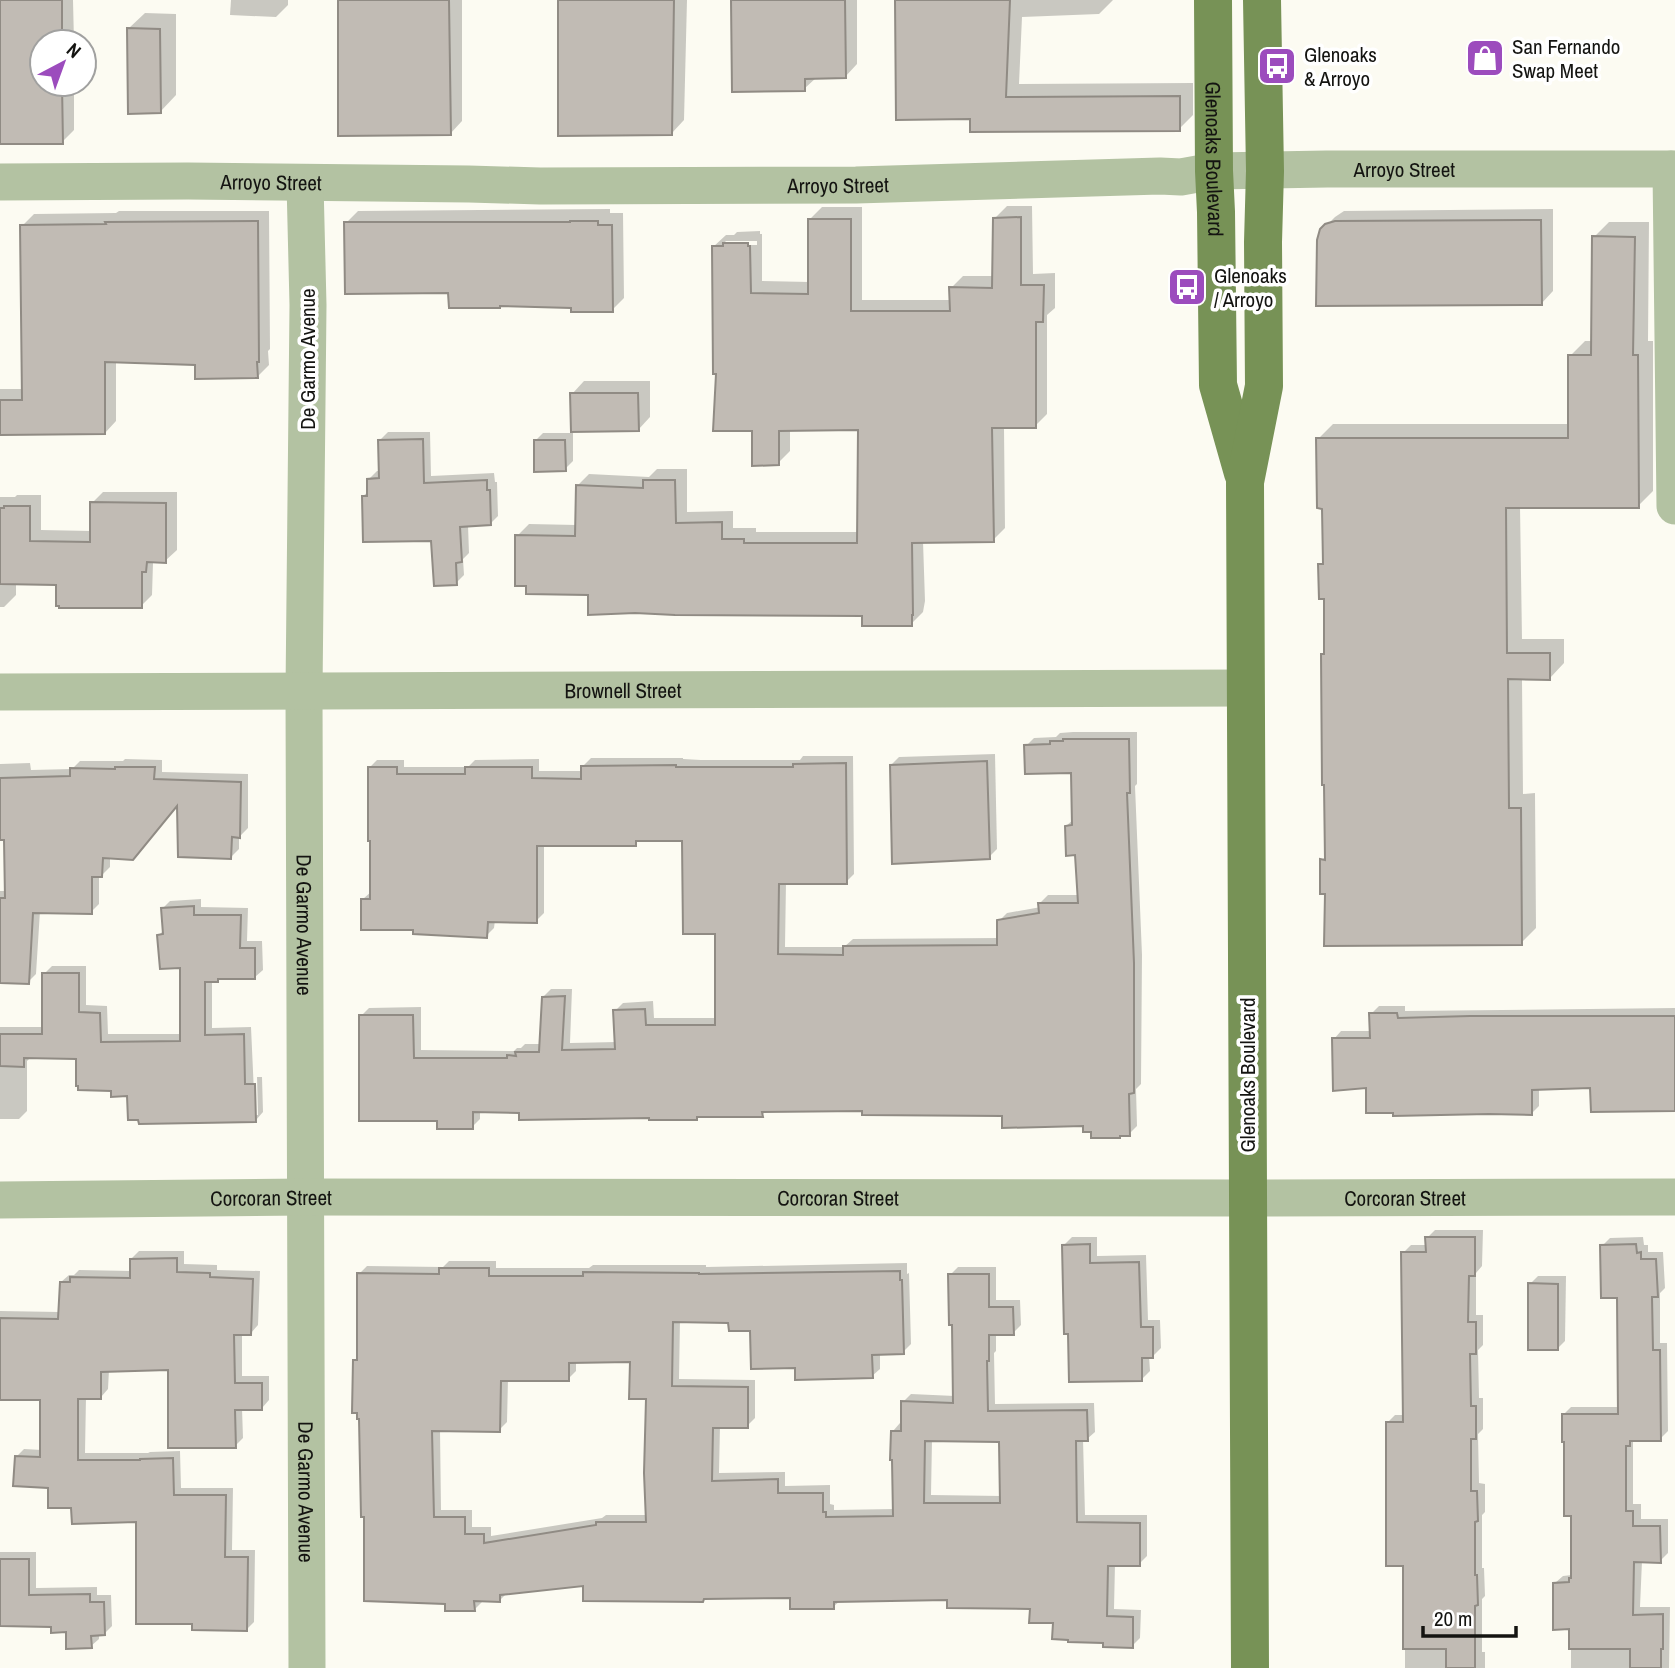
<svg xmlns="http://www.w3.org/2000/svg" width="1675" height="1668" viewBox="0 0 1675 1668" font-family="'Archivo Narrow',sans-serif">
	<style>
		.shadow { fill: #0003; fill-rule: evenodd }
		.building { fill: #c1bbb4; stroke: #908b84; stroke-width: 2; fill-rule: evenodd }
		.lines { fill: none; stroke-linecap: round; stroke-linejoin: round }
		.minor { stroke: #b3c2a2; stroke-width: 37 }
		.major { stroke: #779256; stroke-width: 38 }
		.labels { text-anchor: middle; dominant-baseline: central; stroke-width: 7; stroke-linejoin: round; paint-order: stroke }
		.poi-label { font-size: 21px; fill: #141411; stroke: #fff; text-anchor: start }
		.street-label { font-size: 21px; fill: #141411; stroke: #fff }
	</style>
	<rect width="100%" height="100%" fill="#fcfbf2"/>
	<g class="shadow">
		<polygon points="0,0 73,0 74,42 42,42 42,84 74,84 74,130 62,142 0,143"/>
		<polygon points="231,0 288,0 288,5 276,17 230,15"/>
		<polygon points="339,0 462,0 462,121 450,134"/>
		<polygon points="559,0 687,0 684,120 671,134"/>
		<polygon points="733,0 857,0 857,64 845,77 817,77 804,89"/>
		<polygon points="897,0 1113,0 1099,14 1022,17 1019,84 1193,83 1193,115 1179,129 972,117"/>
		<polygon points="145,13 176,14 176,95 160,112 128,29"/>
		<path d="M 1007,206 L 1032,206 L 1033,274 L 1055,273 L 1055,308 L 1047,315 L 1047,414 L 1035,426 L 1004,427 L 1005,528 L 993,540 L 923,541 L 925,601 L 923,612 L 911,624 L 863,615 L 589,594 L 517,536 L 529,524 L 577,525 L 577,486 L 589,474 L 649,477 L 657,469 L 687,469 L 687,512 L 733,511 L 733,528 L 756,528 L 756,532 L 859,532 L 860,428 L 790,429 L 790,451 L 778,463 L 753,429 L 718,372 L 713,247 L 726,235 L 734,235 L 737,232 L 760,231 L 760,234 L 762,234 L 762,281 L 810,282 L 810,219 L 822,207 L 862,207 L 862,300 L 951,300 L 951,288 L 963,276 L 994,276 L 995,218 ZM 726,241 L 757,241 L 757,245 L 722,245 Z"/>
		<polygon points="610,209 610,213 623,213 624,298 612,310 450,292 346,223 358,211"/>
		<polygon points="1553,209 1553,291 1541,304 1322,230 1335,217 1344,211"/>
		<polygon points="119,211 269,211 270,349 268,351 269,365 257,377 197,363 116,361 116,421 105,433 0,433 0,389 23,389 22,226 34,214 116,213"/>
		<polygon points="1609,222 1649,222 1648,341 1653,341 1653,491 1638,506 1520,506 1522,639 1564,639 1564,663 1550,678 1522,678 1523,794 1535,793 1536,928 1521,943 1327,892 1322,860 1327,855 1323,655 1326,652 1326,597 1320,565 1325,560 1318,439 1333,424 1570,424 1570,356 1585,341 1593,341 1594,237"/>
		<polygon points="584,381 650,381 650,417 638,430 572,394"/>
		<polygon points="388,432 430,432 431,476 494,473 495,482 497,482 498,516 490,524 468,525 469,553 463,559 464,575 456,583 432,539 363,496 369,491 369,479 377,471 380,471 380,440"/>
		<polygon points="543,433 573,433 573,461 565,469 535,441"/>
		<polygon points="103,492 177,492 177,550 165,561 155,561 153,563 152,595 141,606 58,583 16,583 16,595 4,607 0,607 0,497 15,497 17,495 41,495 41,530 92,531 92,503"/>
		<polygon points="1073,732 1137,732 1137,784 1135,786 1142,955 1141,1084 1136,1089 1137,1126 1129,1134 1092,1130 1085,1124 1004,1114 864,1109 767,1110 762,1115 700,1115 696,1119 480,1110 480,1119 472,1127 439,1119 361,1016 369,1008 421,1007 421,1050 514,1051 517,1048 521,1048 525,1044 541,1044 543,997 551,989 572,989 570,1043 617,1042 615,1011 623,1003 653,1001 654,1018 717,1018 717,933 684,839 640,839 635,844 544,844 544,913 536,921 495,920 494,928 486,936 415,929 363,899 372,891 369,768 377,760 404,760 404,767 468,767 475,760 539,759 539,771 583,771 583,766 591,758 683,758 683,759 701,760 800,760 803,756 853,756 854,874 846,882 786,882 785,947 844,947 853,939 999,938 999,921 1007,913 1041,907 1040,903 1048,895 1079,895 1077,853 1066,826 1074,819 1073,771 1026,746 1034,738 1056,737 1060,733"/>
		<polygon points="995,754 997,849 989,857 891,765 899,757"/>
		<polygon points="125,759 162,760 162,772 248,774 248,828 239,837 239,849 231,857 179,803 110,857 110,867 102,875 99,875 99,904 91,912 40,911 36,974 28,982 0,981 0,891 6,891 6,838 0,839 0,764 30,763 31,770 72,769 80,761 123,761"/>
		<polygon points="201,899 201,907 248,908 247,941 262,941 263,970 255,977 221,978 218,981 212,981 212,1028 251,1027 255,1115 258,1115 257,1077 262,1077 263,1112 256,1120 129,1095 113,1089 78,1057 32,1056 27,1061 27,1111 19,1119 0,1119 0,1027 44,1027 44,974 52,966 86,966 86,1005 107,1006 108,1034 182,1034 182,966 159,935 164,930 162,909 170,901"/>
		<polygon points="1379,1006 1405,1006 1405,1011 1675,1008 1675,1109 1592,1086 1539,1088 1539,1106 1531,1114 1368,1086 1334,1039 1341,1031 1371,1031 1371,1014"/>
		<polygon points="1435,1230 1483,1230 1482,1266 1476,1273 1476,1315 1483,1315 1483,1345 1478,1350 1479,1398 1483,1398 1483,1429 1478,1434 1479,1483 1485,1484 1485,1512 1482,1515 1482,1568 1484,1568 1485,1596 1482,1599 1482,1652 1485,1652 1485,1668 1405,1668 1405,1564 1387,1423 1395,1415 1404,1415 1403,1253 1411,1245 1428,1245 1427,1238"/>
		<polygon points="1072,1237 1097,1237 1097,1256 1146,1255 1148,1320 1160,1320 1161,1348 1153,1356 1149,1356 1150,1371 1142,1379 1064,1245"/>
		<polygon points="1643,1237 1644,1245 1648,1245 1648,1252 1663,1252 1665,1288 1660,1293 1660,1343 1667,1343 1668,1431 1660,1439 1633,1441 1633,1504 1641,1504 1641,1519 1668,1519 1668,1553 1660,1561 1642,1561 1640,1607 1670,1607 1669,1668 1571,1668 1571,1628 1555,1583 1563,1576 1572,1575 1573,1514 1563,1415 1571,1407 1620,1407 1619,1296 1602,1246 1610,1238"/>
		<polygon points="139,1251 184,1251 184,1264 217,1265 217,1270 260,1271 258,1325 251,1333 242,1333 242,1376 269,1376 269,1400 262,1408 242,1408 243,1438 235,1446 169,1368 109,1370 108,1389 101,1397 86,1397 85,1453 148,1453 150,1452 180,1451 181,1488 233,1488 232,1550 255,1550 254,1622 246,1630 194,1623 138,1520 73,1507 17,1456 24,1449 42,1450 41,1399 0,1398 0,1311 60,1312 61,1282 69,1275 74,1275 79,1270 132,1271 131,1259"/>
		<path d="M 449,1261 L 496,1261 L 496,1268 L 589,1268 L 593,1265 L 706,1265 L 706,1267 L 907,1263 L 907,1274 L 909,1273 L 911,1344 L 903,1352 L 880,1353 L 880,1369 L 872,1376 L 796,1366 L 752,1329 L 730,1321 L 680,1320 L 679,1379 L 755,1380 L 755,1418 L 747,1426 L 720,1426 L 719,1473 L 785,1472 L 785,1486 L 830,1485 L 830,1504 L 834,1505 L 834,1510 L 894,1509 L 893,1431 L 900,1423 L 902,1424 L 903,1402 L 911,1394 L 955,1396 L 950,1275 L 958,1267 L 996,1267 L 996,1300 L 1020,1300 L 1021,1325 L 1013,1333 L 996,1333 L 996,1351 L 994,1353 L 995,1404 L 1094,1403 L 1095,1432 L 1087,1439 L 1083,1439 L 1085,1515 L 1147,1515 L 1147,1556 L 1139,1564 L 1115,1564 L 1114,1609 L 1141,1610 L 1140,1638 L 1132,1646 L 1105,1641 L 1054,1622 L 1031,1608 L 948,1598 L 841,1600 L 833,1607 L 792,1596 L 584,1584 L 507,1593 L 500,1600 L 482,1600 L 482,1602 L 474,1610 L 447,1602 L 366,1515 L 360,1418 L 355,1360 L 358,1356 L 359,1274 L 367,1266 L 443,1267 ZM 632,1360 L 647,1397 L 648,1515 L 606,1515 L 602,1518 L 491,1536 L 491,1527 L 472,1527 L 472,1510 L 441,1510 L 440,1430 L 499,1430 L 507,1422 L 508,1379 L 568,1379 L 576,1371 L 576,1361 ZM 932,1440 L 1001,1441 L 1002,1496 L 931,1495 Z"/>
		<polygon points="1538,1276 1566,1276 1565,1341 1557,1349 1530,1284"/>
		<polygon points="0,1552 36,1552 36,1588 97,1587 97,1595 111,1595 112,1626 104,1634 99,1634 99,1639 91,1646 67,1630 53,1625 0,1625"/>
	</g>
	<g class="building">
		<polygon points="0,0 62,0 62,42 42,42 42,84 62,84 63,144 0,144"/>
		<polygon points="338,0 449,0 451,135 338,136"/>
		<polygon points="558,0 674,0 672,135 558,136"/>
		<polygon points="731,0 845,0 846,78 805,79 805,91 732,92"/>
		<polygon points="895,0 1010,0 1006,97 1180,96 1180,131 970,132 970,119 896,120"/>
		<polygon points="127,28 160,29 161,113 128,114"/>
		<polygon points="1021,217 1021,285 1044,285 1043,322 1036,322 1036,428 992,428 994,542 912,543 913,615 912,615 912,626 862,626 862,616 675,615 635,613 588,615 588,595 526,594 526,586 515,586 515,535 575,536 576,485 643,488 643,480 675,480 676,523 722,522 722,539 744,539 744,543 857,543 858,430 779,431 779,465 752,466 752,431 713,431 716,374 713,374 712,246 723,246 723,243 748,243 748,246 750,246 751,293 808,294 808,219 851,219 851,311 950,311 949,287 992,288 993,218"/>
		<polygon points="1541,220 1542,305 1316,306 1317,240 1320,229 1325,224 1335,221"/>
		<polygon points="258,221 259,362 257,362 258,378 195,379 195,365 105,362 105,434 0,435 0,400 22,400 20,225 106,224 105,222"/>
		<polygon points="570,221 598,221 598,225 612,225 613,312 571,312 571,308 500,306 500,308 449,308 448,293 345,294 344,222 570,222"/>
		<polygon points="1592,236 1635,237 1633,355 1638,355 1639,508 1506,508 1507,653 1550,653 1550,680 1508,679 1509,808 1521,808 1522,945 1324,946 1325,894 1320,894 1320,859 1325,860 1324,785 1322,785 1321,654 1324,654 1324,599 1319,599 1318,564 1323,564 1322,509 1317,508 1316,438 1568,438 1568,355 1591,355"/>
		<polygon points="570,393 638,393 639,431 571,432"/>
		<polygon points="423,439 424,483 487,480 487,490 490,490 491,525 460,527 462,562 456,563 457,585 434,586 431,541 363,542 362,496 367,496 367,479 379,478 378,440"/>
		<polygon points="534,440 565,440 566,471 534,472"/>
		<polygon points="90,502 166,503 166,563 147,562 146,572 142,572 142,608 59,608 59,606 56,606 56,585 0,584 0,508 4,508 4,506 30,506 30,541 90,542"/>
		<polygon points="1063,739 1129,739 1130,793 1127,793 1134,963 1134,1093 1129,1094 1130,1136 1120,1136 1120,1138 1091,1138 1091,1132 1083,1132 1083,1126 1002,1128 1002,1116 862,1115 862,1111 762,1112 763,1117 697,1117 697,1120 649,1120 649,1118 519,1120 519,1113 473,1112 473,1129 437,1129 437,1121 359,1121 359,1015 413,1015 414,1058 507,1058 507,1055 516,1056 515,1052 539,1052 542,997 565,996 562,1050 615,1049 613,1010 645,1009 646,1025 715,1025 715,934 683,934 682,841 636,841 636,846 537,846 537,923 488,922 487,938 413,934 413,930 361,930 361,899 370,899 370,841 368,841 368,767 397,767 397,774 465,774 465,767 532,767 532,778 581,779 581,766 676,765 676,767 793,767 793,764 846,763 847,884 779,884 778,954 843,955 843,946 997,945 997,920 1039,913 1038,903 1078,903 1075,855 1066,856 1065,826 1072,825 1071,773 1025,774 1024,745 1050,744 1050,741 1063,741"/>
		<polygon points="987,761 990,859 892,864 890,765"/>
		<polygon points="115,767 155,767 154,779 241,782 240,838 232,837 231,859 178,857 177,806 133,860 103,858 102,877 92,877 92,914 33,913 29,984 0,983 0,898 5,898 4,840 0,840 0,778 70,776 70,768 115,769"/>
		<polygon points="194,906 194,915 241,915 240,948 255,948 255,979 218,979 218,982 205,982 205,1035 244,1034 245,1084 255,1084 256,1122 139,1124 138,1120 128,1120 127,1096 111,1097 111,1091 78,1090 78,1086 76,1086 76,1059 24,1058 24,1067 0,1066 0,1034 42,1034 42,973 79,973 79,1012 100,1013 101,1042 180,1041 180,968 160,969 157,935 163,934 161,908"/>
		<polygon points="1369,1013 1397,1013 1398,1018 1470,1016 1675,1016 1675,1111 1591,1112 1590,1088 1532,1090 1532,1115 1489,1114 1393,1116 1393,1113 1366,1113 1366,1088 1333,1091 1332,1038 1370,1038"/>
		<polygon points="1425,1237 1475,1237 1475,1276 1469,1276 1468,1322 1476,1322 1476,1354 1470,1354 1471,1406 1476,1406 1476,1439 1471,1439 1471,1491 1477,1491 1478,1521 1475,1522 1475,1575 1477,1575 1478,1605 1475,1606 1475,1668 1446,1668 1446,1649 1403,1649 1403,1566 1386,1566 1386,1422 1403,1422 1401,1252 1426,1252"/>
		<polygon points="1090,1244 1090,1263 1139,1262 1141,1327 1153,1327 1153,1358 1142,1358 1142,1381 1069,1382 1068,1334 1064,1334 1062,1245"/>
		<polygon points="1636,1244 1637,1253 1641,1252 1641,1259 1656,1259 1658,1297 1652,1297 1653,1350 1660,1350 1661,1441 1630,1441 1630,1446 1626,1446 1626,1511 1633,1511 1633,1526 1660,1526 1661,1563 1634,1562 1633,1615 1663,1614 1663,1649 1661,1649 1661,1668 1630,1668 1630,1649 1569,1649 1569,1629 1553,1630 1553,1583 1569,1582 1569,1578 1571,1578 1571,1516 1564,1516 1564,1442 1562,1442 1562,1414 1618,1414 1617,1298 1601,1298 1600,1245"/>
		<polygon points="177,1258 177,1272 210,1273 210,1277 253,1279 251,1335 234,1335 235,1383 262,1383 262,1410 235,1410 236,1448 168,1448 168,1370 101,1372 101,1399 78,1399 78,1460 140,1460 140,1459 173,1458 174,1495 226,1495 225,1557 248,1557 247,1631 192,1630 192,1624 136,1624 136,1522 72,1524 71,1508 48,1508 48,1488 13,1486 15,1456 40,1457 40,1400 0,1400 0,1318 58,1319 60,1282 70,1282 70,1277 130,1278 130,1259"/>
		<path d="M 439,1268 L 489,1268 L 489,1276 L 583,1276 L 583,1272 L 699,1273 L 699,1274 L 900,1271 L 900,1280 L 902,1280 L 904,1354 L 872,1355 L 873,1378 L 795,1380 L 795,1368 L 751,1369 L 750,1331 L 729,1331 L 728,1323 L 673,1322 L 672,1386 L 748,1387 L 748,1428 L 713,1428 L 712,1481 L 778,1479 L 778,1493 L 823,1493 L 823,1512 L 826,1512 L 826,1517 L 893,1516 L 892,1460 L 890,1460 L 891,1431 L 901,1431 L 901,1401 L 953,1403 L 952,1325 L 949,1325 L 948,1274 L 989,1274 L 989,1307 L 1013,1307 L 1014,1335 L 989,1335 L 989,1361 L 987,1361 L 988,1411 L 1087,1410 L 1088,1441 L 1076,1441 L 1077,1522 L 1140,1523 L 1140,1566 L 1108,1566 L 1107,1616 L 1133,1617 L 1133,1648 L 1103,1647 L 1103,1643 L 1068,1642 L 1068,1640 L 1052,1639 L 1053,1623 L 1029,1623 L 1030,1609 L 947,1608 L 947,1600 L 834,1602 L 834,1609 L 790,1609 L 790,1598 L 704,1599 L 703,1602 L 583,1601 L 583,1586 L 500,1595 L 500,1602 L 474,1601 L 475,1611 L 445,1611 L 445,1604 L 364,1601 L 364,1517 L 361,1517 L 359,1419 L 357,1419 L 357,1413 L 352,1413 L 353,1360 L 357,1360 L 357,1273 L 439,1274 ZM 630,1362 L 629,1399 L 646,1399 L 644,1473 L 646,1522 L 596,1522 L 596,1525 L 484,1543 L 484,1534 L 465,1534 L 465,1517 L 434,1517 L 432,1431 L 500,1432 L 501,1381 L 569,1381 L 569,1363 ZM 925,1441 L 999,1442 L 1000,1503 L 924,1503 Z"/>
		<polygon points="1528,1283 1558,1284 1558,1350 1528,1350"/>
		<polygon points="0,1559 29,1559 29,1595 90,1594 90,1602 104,1602 105,1635 91,1636 92,1648 66,1649 66,1632 51,1633 51,1627 0,1626"/>
	</g>
	<g class="lines">
		<g class="minor">
			<polyline points="1671,169 1675,506"/>
			<path id="s1" d="M 0,182 L 188,181 L 469,184 L 540,186 L 856,185 L 1160,176 L 1181,177 L 1214,171 L 1327,169 L 1675,169"/>
			<path id="s2" d="M 305,183 L 308,305 L 304,692 L 307,1668"/>
			<path id="s3" d="M 0,692 L 1245,688"/>
			<path id="s4" d="M 0,1200 L 305,1197 L 1248,1198 L 1675,1197"/>
		</g>
		<g class="major">
			<path id="s5" d="M 1213,0 L 1214,171 L 1216,212 L 1218,385 L 1243,473"/>
			<polyline points="1250,1668 1245,482 1264,386 1263,242 1265,171 1262,0"/>
		</g>
	</g>
	<defs>
		<symbol id="shop-square" viewBox="-11 -11 22 22"><rect x="-9" y="-9" width="18" height="18" rx="4" fill="#9c4cbd" stroke="#fff"/><path d="M-5-2.5h2.3a2.7 3.5 0 0 1 5.4 0H5L5.5 6h-11ZM-1.5-2.5h3a1.5 2.3 0 0 0-3 0Z" fill="#fff"/></symbol>
		<symbol id="bus-square" viewBox="-11 -11 22 22"><rect x="-9" y="-9" width="18" height="18" rx="4" fill="#9c4cbd" stroke="#fff"/><path d="M-5-6H5V4H4V6H2V4H-2V6H-4V4H-5ZM-3.5-4V0h7V-4ZM-3.5 1.2v1.5H-2V1.2ZM2 1.2v1.5H3.5V1.2Z" fill="#fff"/></symbol>
	</defs>
	<g fill-rule="evenodd">
		<use href="#shop-square" x="1463" y="36" width="44" height="44"/>
		<use href="#bus-square" x="1255" y="44" width="44" height="44"/>
		<use href="#bus-square" x="1165" y="265" width="44" height="44"/>
	</g>
	<g class="labels">
		<g class="poi-label">
			<text x="1512" y="46">San Fernando<tspan x="1512" dy="24">Swap Meet</tspan></text>
			<text x="1304" y="54">Glenoaks<tspan x="1304" dy="24">&amp; Arroyo</tspan></text>
			<text x="1214" y="275">Glenoaks<tspan x="1214" dy="24">/ Arroyo</tspan></text>
		</g>
		<g class="street-label">
			<text stroke="none"><textPath href="#s5" startOffset="159">Glenoaks Boulevard</textPath></text>
			<text stroke="none"><textPath href="#s1" startOffset="1405">Arroyo Street</textPath></text>
			<text stroke="none"><textPath href="#s1" startOffset="271">Arroyo Street</textPath></text>
			<text stroke="none"><textPath href="#s1" startOffset="838">Arroyo Street</textPath></text>
			<text transform="translate(307 359) rotate(-90)">De Garmo Avenue</text>
			<text stroke="none"><textPath href="#s3" startOffset="623">Brownell Street</textPath></text>
			<text stroke="none"><textPath href="#s2" startOffset="742">De Garmo Avenue</textPath></text>
			<text transform="translate(1247 1075) rotate(-90)">Glenoaks Boulevard</text>
			<text stroke="none"><textPath href="#s4" startOffset="271">Corcoran Street</textPath></text>
			<text stroke="none"><textPath href="#s4" startOffset="838">Corcoran Street</textPath></text>
			<text stroke="none"><textPath href="#s4" startOffset="1405">Corcoran Street</textPath></text>
			<text stroke="none"><textPath href="#s2" startOffset="1309">De Garmo Avenue</textPath></text>
		</g>
	</g>
	<g transform="translate(63 63) rotate(41)"><circle r="33" fill="#ffffff" stroke="#a1a1a0" stroke-width="2"/>
	<path d="M0-5L12 26L0 18L-12 26Z" fill="#9c4cbd"/>
	<text y="-10" font-size="19" font-weight="bold" text-anchor="middle" fill="#141411">N</text>
	</g>
	<path d="M1423 1626v10h93v-10" fill="none" stroke="#141411" stroke-width="3.5"/>
	<text x="1434" y="1626" font-size="21" fill="#141411" stroke="#ffffff" stroke-width="5" paint-order="stroke">20 m</text>
</svg>
